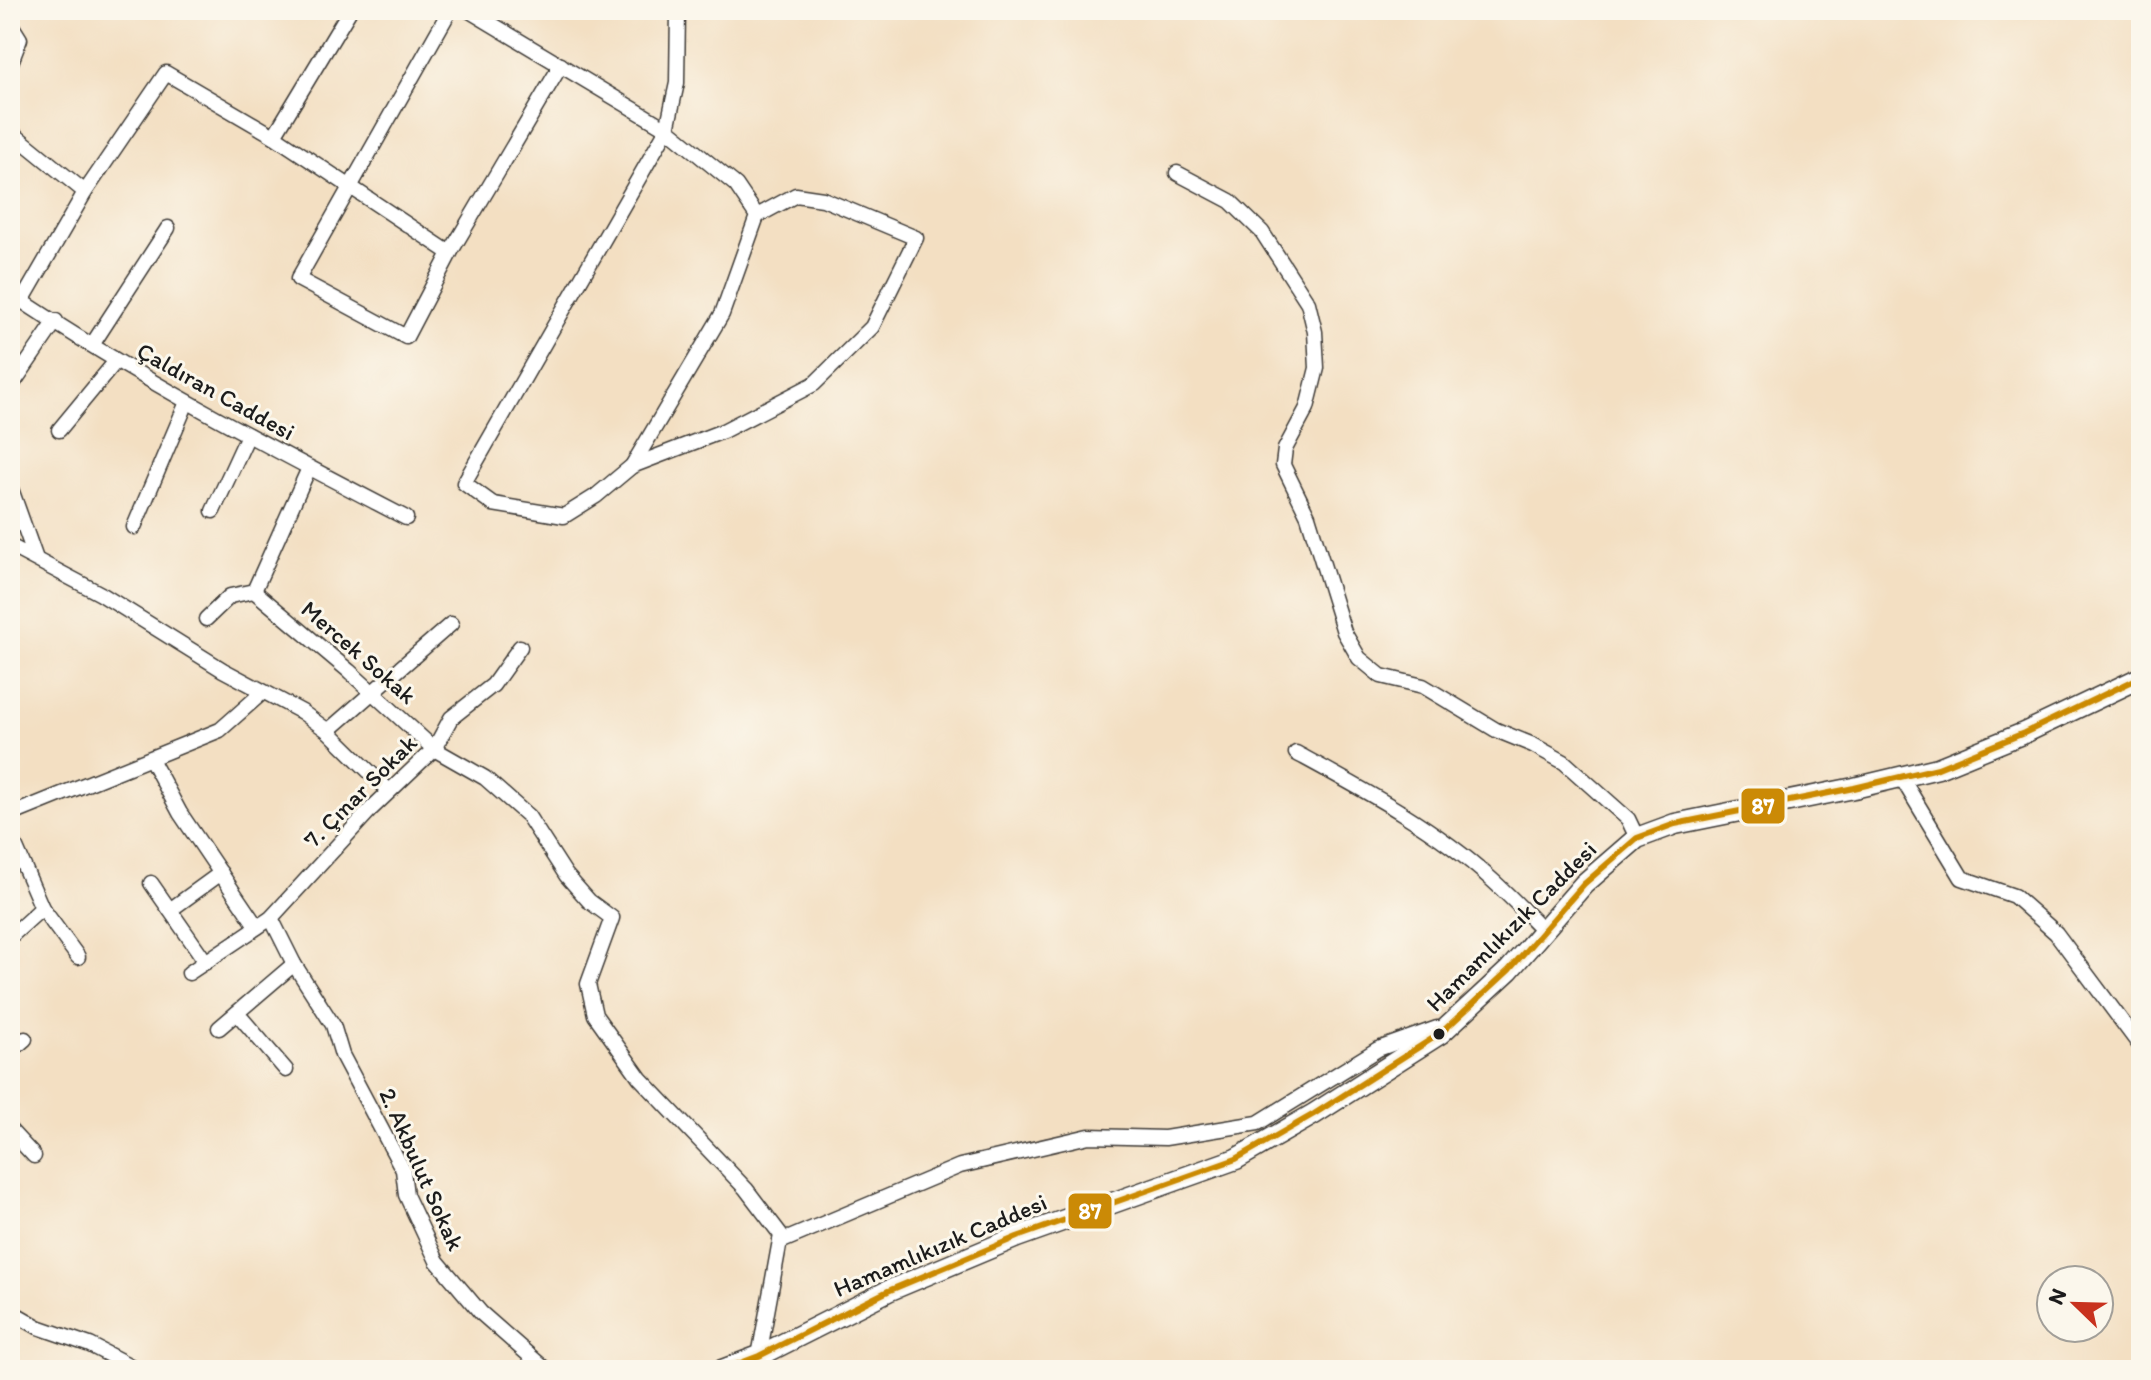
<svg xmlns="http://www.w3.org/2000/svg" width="2151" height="1380" viewBox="0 0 2151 1380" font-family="Itim,sans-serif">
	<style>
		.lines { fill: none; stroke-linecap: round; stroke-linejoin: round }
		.street-casing { stroke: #3c3935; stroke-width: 17 }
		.secondary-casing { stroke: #3c3935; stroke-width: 23 }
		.street { stroke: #fff; stroke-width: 14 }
		.secondary { stroke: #fff; stroke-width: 20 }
		.bus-1-casing { stroke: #fbf7ec; stroke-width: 12 }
		.bus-1 { stroke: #cb8a06; stroke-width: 6 }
		.bus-dot { fill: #1c1c1c; stroke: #fbf7ec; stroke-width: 3 }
		.labels { text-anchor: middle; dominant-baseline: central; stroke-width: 6; stroke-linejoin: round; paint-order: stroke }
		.street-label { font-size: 24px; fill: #1c1c1c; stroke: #fbf7ec }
		.line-badge { stroke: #fbf7ec; stroke-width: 3 }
		.badge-label { font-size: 22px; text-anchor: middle; font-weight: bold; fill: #fff }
	</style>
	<rect width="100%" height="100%" fill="#fbf7ec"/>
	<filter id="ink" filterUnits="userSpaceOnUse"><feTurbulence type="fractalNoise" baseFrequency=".0125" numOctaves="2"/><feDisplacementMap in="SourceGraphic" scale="16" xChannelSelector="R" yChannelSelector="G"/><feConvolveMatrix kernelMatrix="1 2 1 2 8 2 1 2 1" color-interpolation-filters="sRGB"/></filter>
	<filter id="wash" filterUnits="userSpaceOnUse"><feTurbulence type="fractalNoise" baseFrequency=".006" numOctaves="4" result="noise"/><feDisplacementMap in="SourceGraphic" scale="32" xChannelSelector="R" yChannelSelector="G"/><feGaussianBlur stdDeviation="1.8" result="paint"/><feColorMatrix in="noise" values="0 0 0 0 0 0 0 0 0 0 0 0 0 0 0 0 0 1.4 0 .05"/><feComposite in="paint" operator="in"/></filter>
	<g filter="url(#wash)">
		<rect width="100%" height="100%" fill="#f3dfc2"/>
	</g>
	<g filter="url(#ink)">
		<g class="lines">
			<defs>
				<g id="street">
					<polyline points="450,10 298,279 406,337 450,253"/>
					<polyline points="468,10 667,129 736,185 757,216 722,314 632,466 596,496 564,516 493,504 464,483 667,129 677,83 678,10"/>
					<polyline points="10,23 20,39 10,65"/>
					<polyline points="10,131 85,192"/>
					<polyline points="274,136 450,253 561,65"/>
					<polyline points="1177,173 1230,201 1262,232 1308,303 1315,332 1317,368 1307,408 1285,449 1283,465 1308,516 1344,632 1359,658 1381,676 1423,686 1496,730 1533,745 1564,762 1628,819 1637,838"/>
					<path d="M 10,293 C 136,378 271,448 406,518"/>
					<polyline points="22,301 85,192 166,73 274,136 350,10"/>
					<polyline points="92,345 168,228"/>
					<polyline points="10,388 56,321"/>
					<polyline points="59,430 116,361"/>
					<polyline points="632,466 723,431 814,384 872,327 916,238 823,199 796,195 757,216"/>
					<polyline points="10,486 36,559"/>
					<polyline points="213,511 248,435"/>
					<polyline points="134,527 187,402"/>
					<polyline points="10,546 101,594 223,670 302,712 328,731 389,791"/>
					<polyline points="254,591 349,671 434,749 485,778 528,816 566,875 589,901 612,918 588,984 595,1015 640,1078 746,1189 781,1235 759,1356"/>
					<polyline points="254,591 309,468"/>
					<polyline points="206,619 230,596 254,591"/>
					<polyline points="328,731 451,624"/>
					<path d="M 1296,753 C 1364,790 1434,827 1491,879 C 1509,895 1526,913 1544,931"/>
					<polyline points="151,759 180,813 257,927"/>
					<polyline points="1901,777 1962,878 2014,896 2056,933 2141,1047"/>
					<polyline points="10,815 220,730 263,692"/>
					<polyline points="10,834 42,908 78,957"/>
					<polyline points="151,883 206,962"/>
					<polyline points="170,910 221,873"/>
					<polyline points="271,918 294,964 333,1025 342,1055 403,1170 406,1195 437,1261 481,1313 546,1370"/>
					<polyline points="10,937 42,908"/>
					<polyline points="189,973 271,918 371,809 434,749 451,718 493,685 520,647"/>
					<polyline points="237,1013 286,1070"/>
					<polyline points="219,1028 294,964"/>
					<polyline points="10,1052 25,1039"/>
					<polyline points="10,1130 34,1156"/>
					<polyline points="780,1242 960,1166 1089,1136 1165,1138 1258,1123 1378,1049 1437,1028"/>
					<polyline points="10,1311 38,1327 90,1345 138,1370"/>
				</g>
				<polyline id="secondary" points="722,1370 759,1356 888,1291 1017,1237 1236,1159 1314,1114 1441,1033 1509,970 1584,884 1637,838 1675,824 1854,788 1938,768 2024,733 2140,678"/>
			</defs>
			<use href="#street" class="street-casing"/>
			<use href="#secondary" class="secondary-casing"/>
			<use href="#street" class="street"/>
			<use href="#secondary" class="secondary"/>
			<defs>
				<polyline id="bus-1" points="722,1370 759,1356 888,1291 1017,1237 1236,1159 1314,1114 1441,1033 1509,970 1584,884 1637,838 1675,824 1854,788 1938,768 2024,733 2141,677"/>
			</defs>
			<use href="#bus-1" class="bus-1-casing"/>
			<use href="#bus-1" class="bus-1"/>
		</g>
	</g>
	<circle class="bus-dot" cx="1439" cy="1034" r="7"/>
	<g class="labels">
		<g class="street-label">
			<text transform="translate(216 391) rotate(29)">Çaldıran Caddesi</text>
			<text transform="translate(359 652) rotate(41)">Mercek Sokak</text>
			<text transform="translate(360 791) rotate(-45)">7. Çınar Sokak</text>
			<text transform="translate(1511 926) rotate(-45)">Hamamlıkızık Caddesi</text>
			<text transform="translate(422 1169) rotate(66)">2. Akbulut Sokak</text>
			<text transform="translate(940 1245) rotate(-23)">Hamamlıkızık Caddesi</text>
		</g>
	</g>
	<g class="line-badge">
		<rect x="1740" y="787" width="46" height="38" rx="8" fill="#cb8a06"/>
		<rect x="1067" y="1192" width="46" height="38" rx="8" fill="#cb8a06"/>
	</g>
	<g class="badge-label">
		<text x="1763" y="814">87</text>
		<text x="1090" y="1219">87</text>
	</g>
	<rect width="2151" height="1380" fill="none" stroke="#fbf7ec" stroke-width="40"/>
	<g transform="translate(2075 1304) rotate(293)"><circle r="38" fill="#fbf7ec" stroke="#a29f99" stroke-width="2"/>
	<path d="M0-6L14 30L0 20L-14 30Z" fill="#c8321e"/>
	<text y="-12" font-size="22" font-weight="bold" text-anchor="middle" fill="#1c1c1c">N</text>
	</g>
</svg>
